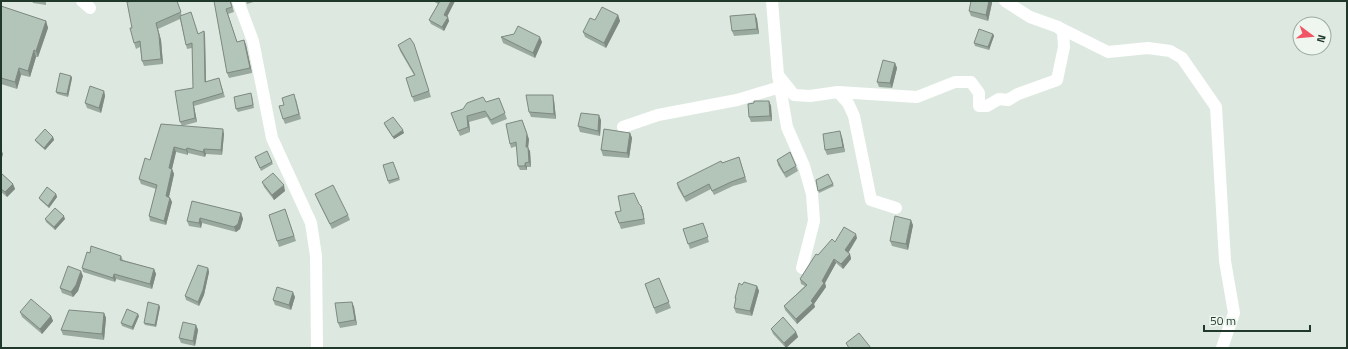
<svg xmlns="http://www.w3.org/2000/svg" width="1348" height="349" viewBox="0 0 1348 349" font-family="'Titillium Web',sans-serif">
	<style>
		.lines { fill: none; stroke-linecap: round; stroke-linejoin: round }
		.street { stroke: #fff; stroke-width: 12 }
		.wall { fill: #9aa99e }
		.shaded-wall { fill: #7d8981 }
		.building { fill: #b3c4b8; stroke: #7d8981 }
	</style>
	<rect width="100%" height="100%" fill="#dde9e0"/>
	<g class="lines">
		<g class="street">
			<polyline points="82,1 90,8"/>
			<polyline points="238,1 253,41 272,138 311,223 316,256 317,348"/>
			<polyline points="772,1 778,75 787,127 804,166 812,194 814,221 802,268"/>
			<polyline points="1005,1 1030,17 1058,27 1108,52 1148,48 1170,51 1182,58 1216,107 1225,261 1234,313 1222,348"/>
			<polyline points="778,75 794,95 810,96 838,92 917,97 955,82 971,82 979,93 979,106 987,106 999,99 1008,100 1018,94 1057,80 1064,47 1063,32 1058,27"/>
			<polyline points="838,92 848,103 854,116 871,200 896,208"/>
			<polyline points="623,127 658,115 737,100 780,87"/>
		</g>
	</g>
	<g class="wall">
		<polygon points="32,1 46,1 46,5 33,3"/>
		<polygon points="177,1 182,16 191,12 198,34 204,31 205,35 206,82 219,78 225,97 194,106 197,122 182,126 180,122 193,88 192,48 187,49 186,45 180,19 158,29 161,40 163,64 144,66 142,61 140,47 136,49 134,43 132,28"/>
		<polygon points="214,1 231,1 234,12 228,14 237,42 244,40 246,45 252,73 229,78 227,73"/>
		<polygon points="246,1 257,1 247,4"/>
		<polygon points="433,1 455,1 447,16 449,21 444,31 431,24 429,20 438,4"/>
		<polygon points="971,1 992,1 992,3 988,21 971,16 969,11"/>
		<polygon points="1,6 46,21 48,28 38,57 36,57 30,77 21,75 17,89 1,84"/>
		<polygon points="755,14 757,19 759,34 734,36 732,31"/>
		<polygon points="618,15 620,21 606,48 585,37 583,32 595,20"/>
		<polygon points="514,34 542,42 535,58 503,43 501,37"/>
		<polygon points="993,34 994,36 989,50 975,46 974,43"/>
		<polygon points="398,45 416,50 431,97 414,102 406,78 414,75 400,51"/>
		<polygon points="895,63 897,68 892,88 879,87 877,82"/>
		<polygon points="71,76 72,78 68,97 57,94 56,92"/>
		<polygon points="104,91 105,96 101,113 87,108 85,103"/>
		<polygon points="252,96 254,108 238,112 236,109"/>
		<polygon points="499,98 507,119 492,125 487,117 469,122 470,132 460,136 451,113"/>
		<polygon points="296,99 301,119 285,124 283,119 284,105"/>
		<polygon points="554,100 556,119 531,117 529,112"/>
		<polygon points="769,101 771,106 772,121 751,122 749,117 754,103"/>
		<polygon points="601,120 600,136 580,132 578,126"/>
		<polygon points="384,123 404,133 394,139 385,126"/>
		<polygon points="161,124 224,134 222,155 206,154 205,157 188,153 188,155 176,152 172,169 174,174 169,197 170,198 172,202 166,225 150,221 149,216 156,189 141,184 139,179 150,160"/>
		<polygon points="630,133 632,138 629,158 603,156 601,150"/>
		<polygon points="53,137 54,140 45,150 36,142 35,140"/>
		<polygon points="842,137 845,152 827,155 825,150"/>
		<polygon points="529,139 528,148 530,151 531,167 527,167 527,170 520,170 518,166 517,146 511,148 510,144"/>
		<polygon points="790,152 798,171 786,178 778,165 777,160"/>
		<polygon points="255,157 272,162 273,164 261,171"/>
		<polygon points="739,157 747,182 733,186 714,195 711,189 686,202 678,188 677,183 722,163"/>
		<polygon points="393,162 400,180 389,184 383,165"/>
		<polygon points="1,173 13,184 15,189 7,197 1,192"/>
		<polygon points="816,180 833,184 834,186 819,193"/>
		<polygon points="262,182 285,191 274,200 264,187"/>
		<polygon points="56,194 57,197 49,208 40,200 39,198"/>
		<polygon points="315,194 348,215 350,220 332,229 317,199"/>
		<polygon points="192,201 241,213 243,219 240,229 236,232 202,223 201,228 189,226 187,221"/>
		<polygon points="285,209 296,241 279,247 269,215"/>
		<polygon points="621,211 643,211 645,224 621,229 615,212"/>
		<polygon points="45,219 65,219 55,230 46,222"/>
		<polygon points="703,223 709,242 690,249 683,229"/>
		<polygon points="913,225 908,250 892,246 890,241"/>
		<polygon points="857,238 848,253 850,254 851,259 843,269 836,263 825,283 826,287 814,304 815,307 797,324 785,310 784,306 805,286 801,284 800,279 835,242"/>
		<polygon points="90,253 121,256 123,260 154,269 156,274 152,289 116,279 115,282 83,272 82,268"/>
		<polygon points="208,268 209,272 204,295 199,306 186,300 185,296"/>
		<polygon points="83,276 78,291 73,297 62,293 60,288"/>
		<polygon points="659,278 671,308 656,314 645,284"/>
		<polygon points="742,285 757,286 759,291 752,316 736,313 734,308 736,300 735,298"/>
		<polygon points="295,297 291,310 275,305 273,300"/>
		<polygon points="352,302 354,307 357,325 340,328 338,323"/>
		<polygon points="160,307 156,327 145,325 144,323"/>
		<polygon points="20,312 51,316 53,321 42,334 22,317"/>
		<polygon points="104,313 106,318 104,340 63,335 61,330"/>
		<polygon points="139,316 133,330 122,326 121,323"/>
		<polygon points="196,325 198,330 195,346 181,343 179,338"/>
		<polygon points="771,329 796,332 798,337 786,348 773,334"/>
	</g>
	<g class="shaded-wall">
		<polygon points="451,1 455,1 446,19 444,15"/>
		<polygon points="989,1 992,1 992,3 988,21 986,15"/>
		<polygon points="755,14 757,19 759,34 757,29"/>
		<polygon points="618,15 620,21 606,48 604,43"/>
		<polygon points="448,17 449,21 444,31 442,27"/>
		<polygon points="46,21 48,28 38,57 36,51"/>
		<polygon points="156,23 161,40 163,64 161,59"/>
		<polygon points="204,31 205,35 206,86 205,82"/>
		<polygon points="993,34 994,36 989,50 988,47"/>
		<polygon points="540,37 542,42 535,58 533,53"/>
		<polygon points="244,40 246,45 252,73 250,68"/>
		<polygon points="34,50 36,57 30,77 28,71"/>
		<polygon points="895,63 897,68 892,88 890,83"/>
		<polygon points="19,68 21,75 17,89 15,82"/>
		<polygon points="71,76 72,78 68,97 67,94"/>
		<polygon points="104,91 105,96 101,113 99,108"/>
		<polygon points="553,95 554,100 556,119 554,114"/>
		<polygon points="769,101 771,106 772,121 770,116"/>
		<polygon points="193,102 194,106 197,122 195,118"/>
		<polygon points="599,115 601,120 600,136 598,131"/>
		<polygon points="467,116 469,122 470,132 468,127"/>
		<polygon points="522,120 529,139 528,148 530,151 531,167 529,162 526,147"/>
		<polygon points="223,129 224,134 222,155 221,150"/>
		<polygon points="403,130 404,133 394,139 393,137"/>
		<polygon points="840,131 842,137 845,152 843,147"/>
		<polygon points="630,133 632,138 629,158 627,153"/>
		<polygon points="53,137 54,140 45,150 44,148"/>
		<polygon points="174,147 176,152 171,173 169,168"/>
		<polygon points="187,148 188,153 188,155 186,150"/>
		<polygon points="1,149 3,154 1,161"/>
		<polygon points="204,149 206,154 205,157 203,152"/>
		<polygon points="525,163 527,167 527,170 525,166"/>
		<polygon points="172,169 174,174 168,201 166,196"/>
		<polygon points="13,184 15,189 7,197 5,192"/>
		<polygon points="284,185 285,191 274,200 272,195"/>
		<polygon points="56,194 57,197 49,208 48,206"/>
		<polygon points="170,198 172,202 166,225 164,221"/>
		<polygon points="641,206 643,211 645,224 644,219"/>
		<polygon points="241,213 243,219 240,229 236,232 234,227"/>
		<polygon points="64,216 65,219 55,230 54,227"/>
		<polygon points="200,218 202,223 201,228 199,223"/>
		<polygon points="911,220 913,225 908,250 906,244"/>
		<polygon points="856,234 857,238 847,255 845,250"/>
		<polygon points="850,254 851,259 843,269 841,264"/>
		<polygon points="834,259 836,263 825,283 826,287 814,304 815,307 797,324 796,319 811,301"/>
		<polygon points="208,268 209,272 204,295 199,306 198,302"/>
		<polygon points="154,269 156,274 152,289 150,284"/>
		<polygon points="81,271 83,276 78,291 73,297 71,292"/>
		<polygon points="114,274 116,279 115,282 113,278"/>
		<polygon points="757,286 759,291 752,316 750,311"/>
		<polygon points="293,292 295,297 291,310 289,305"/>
		<polygon points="352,302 354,307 357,325 355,320"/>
		<polygon points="159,305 160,307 156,327 155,325"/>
		<polygon points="104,313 106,318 104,340 102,334"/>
		<polygon points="138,314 139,316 133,330 132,327"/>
		<polygon points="51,316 53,321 42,334 40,329"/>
		<polygon points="196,325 198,330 195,346 193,341"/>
		<polygon points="796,332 798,337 786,348 784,343"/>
	</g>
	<g class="building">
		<polygon points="133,1 177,1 181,12 156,23 159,35 161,59 142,61 140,41 134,43 130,28 132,28 127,2"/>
		<polygon points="214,1 230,1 232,7 226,9 237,42 244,40 250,68 227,73"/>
		<polygon points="440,1 451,1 444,15 448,17 442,27 429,20"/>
		<polygon points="971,1 989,1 986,15 969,11"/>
		<polygon points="1,6 46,21 36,51 34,50 28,71 19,68 15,82 1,78"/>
		<polygon points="602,7 618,15 604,43 583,32 590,18 595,20"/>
		<polygon points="191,12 198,34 204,31 205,82 219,78 223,93 193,102 195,118 180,122 175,91 193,88 192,43 186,45 180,16"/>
		<polygon points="755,14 757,29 732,31 730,16"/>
		<polygon points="518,26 540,37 533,53 501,37 514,34"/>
		<polygon points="979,29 993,34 988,47 974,43"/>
		<polygon points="410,38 414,44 429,91 412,97 406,78 415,75 398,45"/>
		<polygon points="883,60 895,63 890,83 877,82"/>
		<polygon points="60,73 71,76 67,94 56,92"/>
		<polygon points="90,86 104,91 99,108 85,103"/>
		<polygon points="251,93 253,105 236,109 234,97"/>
		<polygon points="294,94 299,114 283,119 279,106 284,105 282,98"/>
		<polygon points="526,95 553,95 554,114 529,112"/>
		<polygon points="483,97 486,102 499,98 505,113 491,120 485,111 467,116 468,127 458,131 451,113 463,109 467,103"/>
		<polygon points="754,101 769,101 770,116 749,117 748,104 754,103"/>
		<polygon points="581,113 599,115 598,131 578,126"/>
		<polygon points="393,117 403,130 393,137 384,123"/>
		<polygon points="522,120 527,134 526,147 528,147 529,162 525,163 525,166 518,166 516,142 510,144 506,124"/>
		<polygon points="161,124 223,129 221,150 204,149 203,152 187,148 186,150 174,147 169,168 172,169 166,196 170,198 164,221 149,216 157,185 139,179 145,158 150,160"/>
		<polygon points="45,129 53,137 44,148 35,140"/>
		<polygon points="604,129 630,133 627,153 601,150"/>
		<polygon points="840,131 843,147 825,150 823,134"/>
		<polygon points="267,151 272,162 260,168 255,157"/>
		<polygon points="790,152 796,166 784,173 777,160"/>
		<polygon points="739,157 745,177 731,182 712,191 709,184 684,197 677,183 721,161 722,163"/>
		<polygon points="393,162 399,178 388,181 383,165"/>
		<polygon points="1,173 13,184 5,192 1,189"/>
		<polygon points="273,173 284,185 272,195 262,182"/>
		<polygon points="828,174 833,184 818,191 816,180"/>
		<polygon points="333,185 348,215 330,224 315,194"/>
		<polygon points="47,187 56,194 48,206 39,198"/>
		<polygon points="634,193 639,204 641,206 644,219 619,223 615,212 621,211 618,196"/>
		<polygon points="192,201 241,213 238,224 234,227 200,218 199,223 187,221"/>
		<polygon points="55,208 64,216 54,227 45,219"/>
		<polygon points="285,209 294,236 277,241 269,215"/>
		<polygon points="895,216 911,220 906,244 890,241"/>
		<polygon points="703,223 708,237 688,244 683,229"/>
		<polygon points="844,227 856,234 845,250 850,254 841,264 834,259 822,281 824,283 811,301 813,303 796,319 784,306 807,285 800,279 816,254 818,255 832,239 835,242"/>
		<polygon points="91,246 121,256 120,260 154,269 150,284 114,274 113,278 82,268 87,252 90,253"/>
		<polygon points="198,265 208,268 203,290 198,302 185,296"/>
		<polygon points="68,266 81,271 76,285 71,292 60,288"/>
		<polygon points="659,278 669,302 654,308 645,284"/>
		<polygon points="744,282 757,286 750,311 734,308 736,298 735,298 739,283 742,285"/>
		<polygon points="277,287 293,292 289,305 273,300"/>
		<polygon points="31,299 51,316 40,329 20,312"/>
		<polygon points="148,302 159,305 155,325 144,323"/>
		<polygon points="352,302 355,320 338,323 335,303"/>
		<polygon points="127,309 138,314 132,327 121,323"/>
		<polygon points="69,310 104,313 102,334 61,330"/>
		<polygon points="783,317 796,332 784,343 771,329"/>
		<polygon points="183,322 196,325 193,341 179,338"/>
		<polygon points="859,333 871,348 849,348 846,343"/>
	</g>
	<rect width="1348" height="349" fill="none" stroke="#1f3829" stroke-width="4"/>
	<g transform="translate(1312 36) rotate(106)"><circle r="19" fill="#eef6ef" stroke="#9baaa0"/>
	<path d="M0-3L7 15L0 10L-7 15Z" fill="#f15465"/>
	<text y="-6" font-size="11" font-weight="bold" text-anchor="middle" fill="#1f3829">N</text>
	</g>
	<path d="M1204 325v6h106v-6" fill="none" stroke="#1f3829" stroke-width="2"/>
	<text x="1210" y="325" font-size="12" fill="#1f3829" stroke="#eef6ef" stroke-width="3" paint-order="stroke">50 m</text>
</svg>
